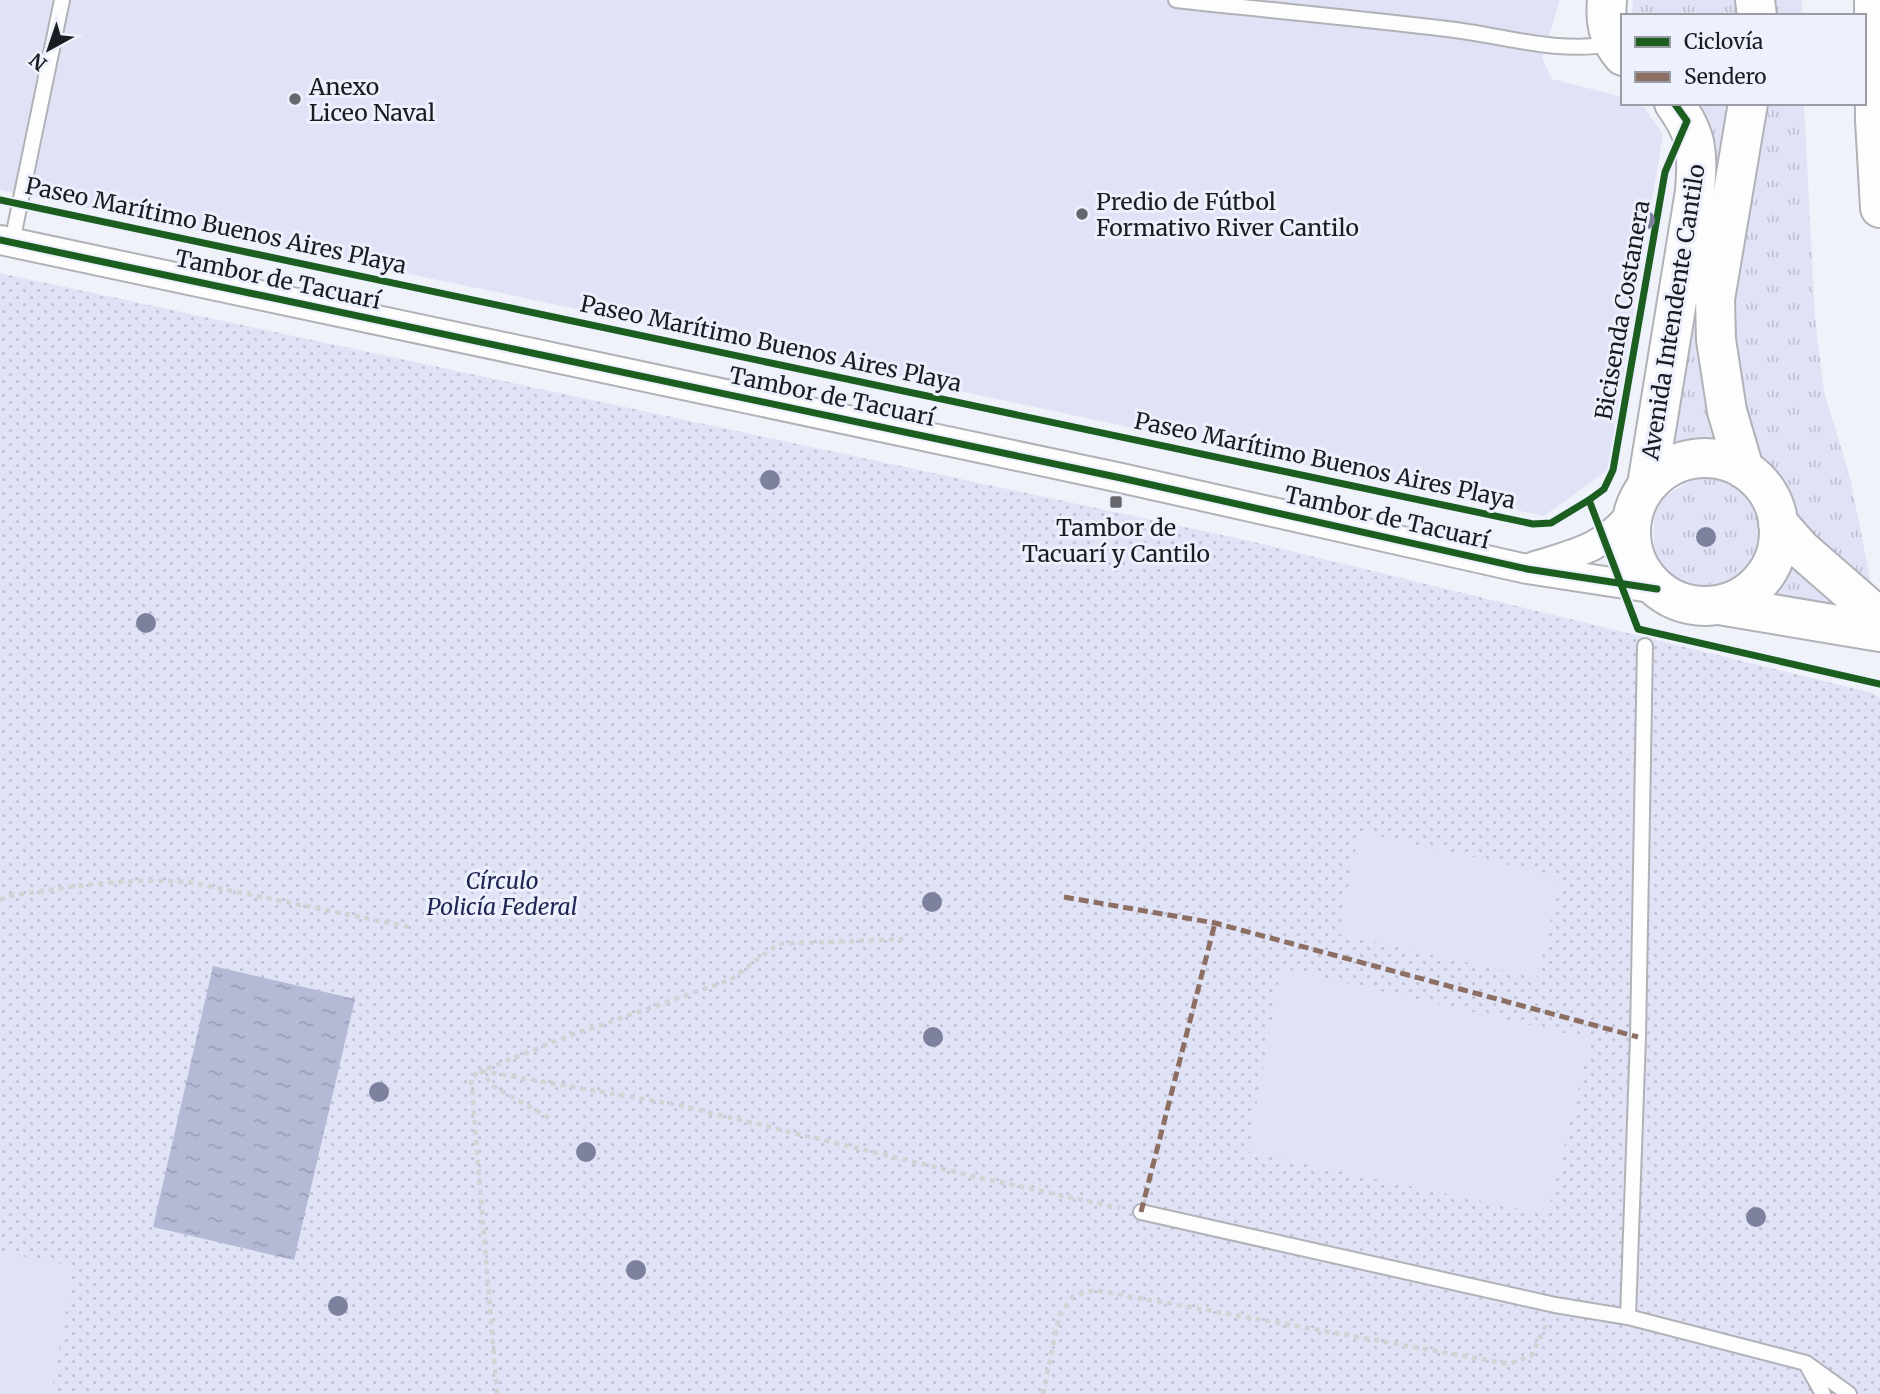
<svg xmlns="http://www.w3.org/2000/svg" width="1880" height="1394" viewBox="0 0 1880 1394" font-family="Merriweather,serif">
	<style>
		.grass { fill: url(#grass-tufts) }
		.park { fill: url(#park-dots) }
		.garden { fill: #e0e3f6 }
		.water { fill: url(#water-ripples) }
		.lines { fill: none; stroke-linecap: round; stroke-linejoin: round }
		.lane-casing { stroke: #b0b2b7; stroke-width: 18 }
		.street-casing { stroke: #b0b2b7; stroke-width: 32 }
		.secondary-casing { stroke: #b0b2b7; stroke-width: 42 }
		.highway-casing { stroke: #b0b2b7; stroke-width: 42 }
		.path { stroke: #d3d3d6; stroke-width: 4.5; stroke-dasharray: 5 5; stroke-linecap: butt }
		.lane { stroke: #fdfdfe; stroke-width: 14 }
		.street { stroke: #fdfdfe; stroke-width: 28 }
		.secondary { stroke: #fdfdfe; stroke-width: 38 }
		.highway { stroke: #fdfdfe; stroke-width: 38 }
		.quiet { stroke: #8d6e63; stroke-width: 5; stroke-dasharray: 10 5; stroke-linecap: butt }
		.cycleway-casing { stroke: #edf0fd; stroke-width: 11 }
		.cycleway { stroke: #1b5e20; stroke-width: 7 }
		.tree { fill: #7e819e }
		.poi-dot { fill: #66676d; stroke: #edf0fd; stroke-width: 2.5 }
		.labels { text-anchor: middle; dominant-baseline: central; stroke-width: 6; stroke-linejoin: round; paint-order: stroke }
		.poi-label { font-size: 23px; fill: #1b1c21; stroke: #edf0fd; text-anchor: start }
		.street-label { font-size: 23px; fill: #1b1c21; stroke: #edf0fd }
		.park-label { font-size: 23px; font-style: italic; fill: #212553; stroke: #edf0fd }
	</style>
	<defs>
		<pattern id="grass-tufts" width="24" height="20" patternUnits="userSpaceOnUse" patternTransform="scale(1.75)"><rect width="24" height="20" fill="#e0e3f6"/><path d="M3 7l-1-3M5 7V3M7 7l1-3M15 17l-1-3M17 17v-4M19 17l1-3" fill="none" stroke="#c0c2d3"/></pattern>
		<pattern id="park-dots" width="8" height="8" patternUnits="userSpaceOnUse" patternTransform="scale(1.75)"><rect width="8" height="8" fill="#e0e3f6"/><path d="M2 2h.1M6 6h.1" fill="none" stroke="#c0c2d3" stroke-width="1.8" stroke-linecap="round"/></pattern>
		<pattern id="water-ripples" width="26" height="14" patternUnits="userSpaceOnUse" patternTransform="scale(1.75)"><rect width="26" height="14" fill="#b4b9d5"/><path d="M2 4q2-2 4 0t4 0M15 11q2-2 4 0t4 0" fill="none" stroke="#9a9eb7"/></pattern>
	</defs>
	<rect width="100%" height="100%" fill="#f0f2fa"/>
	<g class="grass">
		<polygon points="1633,0 1740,0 1743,16 1632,16"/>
		<rect x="1776" y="0" width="26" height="16"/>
		<polygon points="1705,103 1735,103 1723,447 1692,445 1668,452 1696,110"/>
		<polygon points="1761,103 1804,103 1815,319 1824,392 1850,477 1872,588 1799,521 1775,489 1742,425 1730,362 1736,251"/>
		<polygon points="1717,476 1734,479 1755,502 1765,540 1761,566 1740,582 1717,592 1694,591 1667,578 1654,554 1654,515 1663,498 1695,477"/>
		<polygon points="1791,556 1861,614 1769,602 1784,581"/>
	</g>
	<polygon class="park" points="0,273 1250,541 1873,693 1880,698 1880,1394 0,1394"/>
	<g class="garden">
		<polygon points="0,0 1560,0 1542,58 1552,79 1623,97 1623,103 1641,103 1663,134 1607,471 1544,516 506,294 0,190"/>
		<polygon points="1359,832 1561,876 1537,978 1339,934"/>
		<polygon points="1281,968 1591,1039 1547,1215 1248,1152"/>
		<polygon points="0,1252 74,1266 51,1394 0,1394"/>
	</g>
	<polygon class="water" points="213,966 355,999 294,1260 153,1227"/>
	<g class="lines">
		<defs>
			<g id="lane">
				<path d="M 1176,0 C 1266,10 1357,18 1447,29 C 1502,35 1555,54 1611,44"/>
				<polyline points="12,242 62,0"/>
				<polyline points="1141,1212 1555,1305 1628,1317 1806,1363 1849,1394"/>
				<polyline points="1628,1317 1638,1037 1645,646"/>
				<polyline points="1808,1367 1823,1394"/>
			</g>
			<g id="street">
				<polyline points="0,240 1121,478 1527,569 1657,589"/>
				<path d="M 1532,567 C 1576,553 1601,550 1632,513"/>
			</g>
			<g id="secondary">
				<path d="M 1607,0 C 1605,21 1608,39 1623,56"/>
				<polyline points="1755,0 1757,16"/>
				<circle cx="1705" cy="532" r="74"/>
				<polyline points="1744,469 1727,411 1716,340 1715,299 1748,103"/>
				<path d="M 1647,485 L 1695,191 C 1698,152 1698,136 1674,103"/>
				<polyline points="1778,523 1801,549 1880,618"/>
				<polyline points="1719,605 1880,632"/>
			</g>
			<polyline id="highway" points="1874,0 1875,120 1880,208"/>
		</defs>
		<use href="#lane" class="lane-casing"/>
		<use href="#street" class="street-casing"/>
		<use href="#secondary" class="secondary-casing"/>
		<use href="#highway" class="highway-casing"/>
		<g class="path">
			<path d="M 0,900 L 9,896 C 69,887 128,877 188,882 L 414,928"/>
			<polyline points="549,1118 493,1086 481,1071 566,1037 730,980 778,944 903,939"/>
			<polyline points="497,1394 471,1078 481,1071 678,1105 981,1178 1120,1208"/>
			<polyline points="1043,1394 1059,1316 1073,1296 1094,1290 1509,1364 1531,1356 1546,1325"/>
		</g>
		<use href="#lane" class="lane"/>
		<use href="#street" class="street"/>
		<use href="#secondary" class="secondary"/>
		<use href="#highway" class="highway"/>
		<g class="quiet">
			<polyline points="1064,897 1215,923 1638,1037"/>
			<polyline points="1141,1212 1215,923"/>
		</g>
		<defs>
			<g id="cycleway">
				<polyline points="0,200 1533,524 1551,523 1589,500 1604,489 1613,470 1665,172 1687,121 1674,103"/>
				<polyline points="0,240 1121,478 1527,569 1657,589"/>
				<polyline points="1589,500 1638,629 1880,684"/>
			</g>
		</defs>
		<use href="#cycleway" class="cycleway-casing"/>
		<use href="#cycleway" class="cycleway"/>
	</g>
	<g class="tree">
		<circle cx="1645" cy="220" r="10"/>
		<circle cx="770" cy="480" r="10"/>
		<circle cx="1706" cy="537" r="10"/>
		<circle cx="146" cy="623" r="10"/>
		<circle cx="932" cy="902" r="10"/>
		<circle cx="933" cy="1037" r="10"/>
		<circle cx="379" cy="1092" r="10"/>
		<circle cx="586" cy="1152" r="10"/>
		<circle cx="1756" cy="1217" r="10"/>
		<circle cx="636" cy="1270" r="10"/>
		<circle cx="338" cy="1306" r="10"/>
	</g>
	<g class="poi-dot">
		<circle cx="295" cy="99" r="7"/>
		<circle cx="1082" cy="214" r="7"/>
		<rect x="1109" y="495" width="14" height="14" rx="3.5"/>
	</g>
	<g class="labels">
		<g class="poi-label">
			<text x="309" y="86">Anexo<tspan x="309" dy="26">Liceo Naval</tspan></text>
			<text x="1096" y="201">Predio de Fútbol<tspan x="1096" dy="26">Formativo River Cantilo</tspan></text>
			<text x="1116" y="527" text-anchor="middle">Tambor de<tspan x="1116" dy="26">Tacuarí y Cantilo</tspan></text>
		</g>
		<g class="street-label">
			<text transform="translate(216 225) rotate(12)">Paseo Marítimo Buenos Aires Playa</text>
			<text transform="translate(278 279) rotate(12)">Tambor de Tacuarí</text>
			<text transform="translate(1622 310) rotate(-80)">Bicisenda Costanera</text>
			<text transform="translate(1673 312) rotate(-81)">Avenida Intendente Cantilo</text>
			<text transform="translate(771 343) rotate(12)">Paseo Marítimo Buenos Aires Playa</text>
			<text transform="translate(832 396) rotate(12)">Tambor de Tacuarí</text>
			<text transform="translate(1325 460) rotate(12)">Paseo Marítimo Buenos Aires Playa</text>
			<text transform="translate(1387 517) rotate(13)">Tambor de Tacuarí</text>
		</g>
		<g class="park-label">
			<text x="502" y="880">Círculo<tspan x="502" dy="26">Policía Federal</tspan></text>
		</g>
	</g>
	<rect x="1621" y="14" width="245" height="91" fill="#edf0fd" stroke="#999ba5" stroke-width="2"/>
	<rect x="1635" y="37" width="35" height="10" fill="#1b5e20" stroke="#999ba5" stroke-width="2"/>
	<text x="1684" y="49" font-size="21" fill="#1b1c21">Ciclovía</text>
	<rect x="1635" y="72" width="35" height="10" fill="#8d6e63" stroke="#999ba5" stroke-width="2"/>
	<text x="1684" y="84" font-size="21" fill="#1b1c21">Sendero</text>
	<g transform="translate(49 49) rotate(220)" stroke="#edf0fd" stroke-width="5" paint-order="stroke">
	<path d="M0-5L12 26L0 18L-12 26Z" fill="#1b1c21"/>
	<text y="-10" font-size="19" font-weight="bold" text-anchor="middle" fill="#1b1c21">N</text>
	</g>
</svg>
